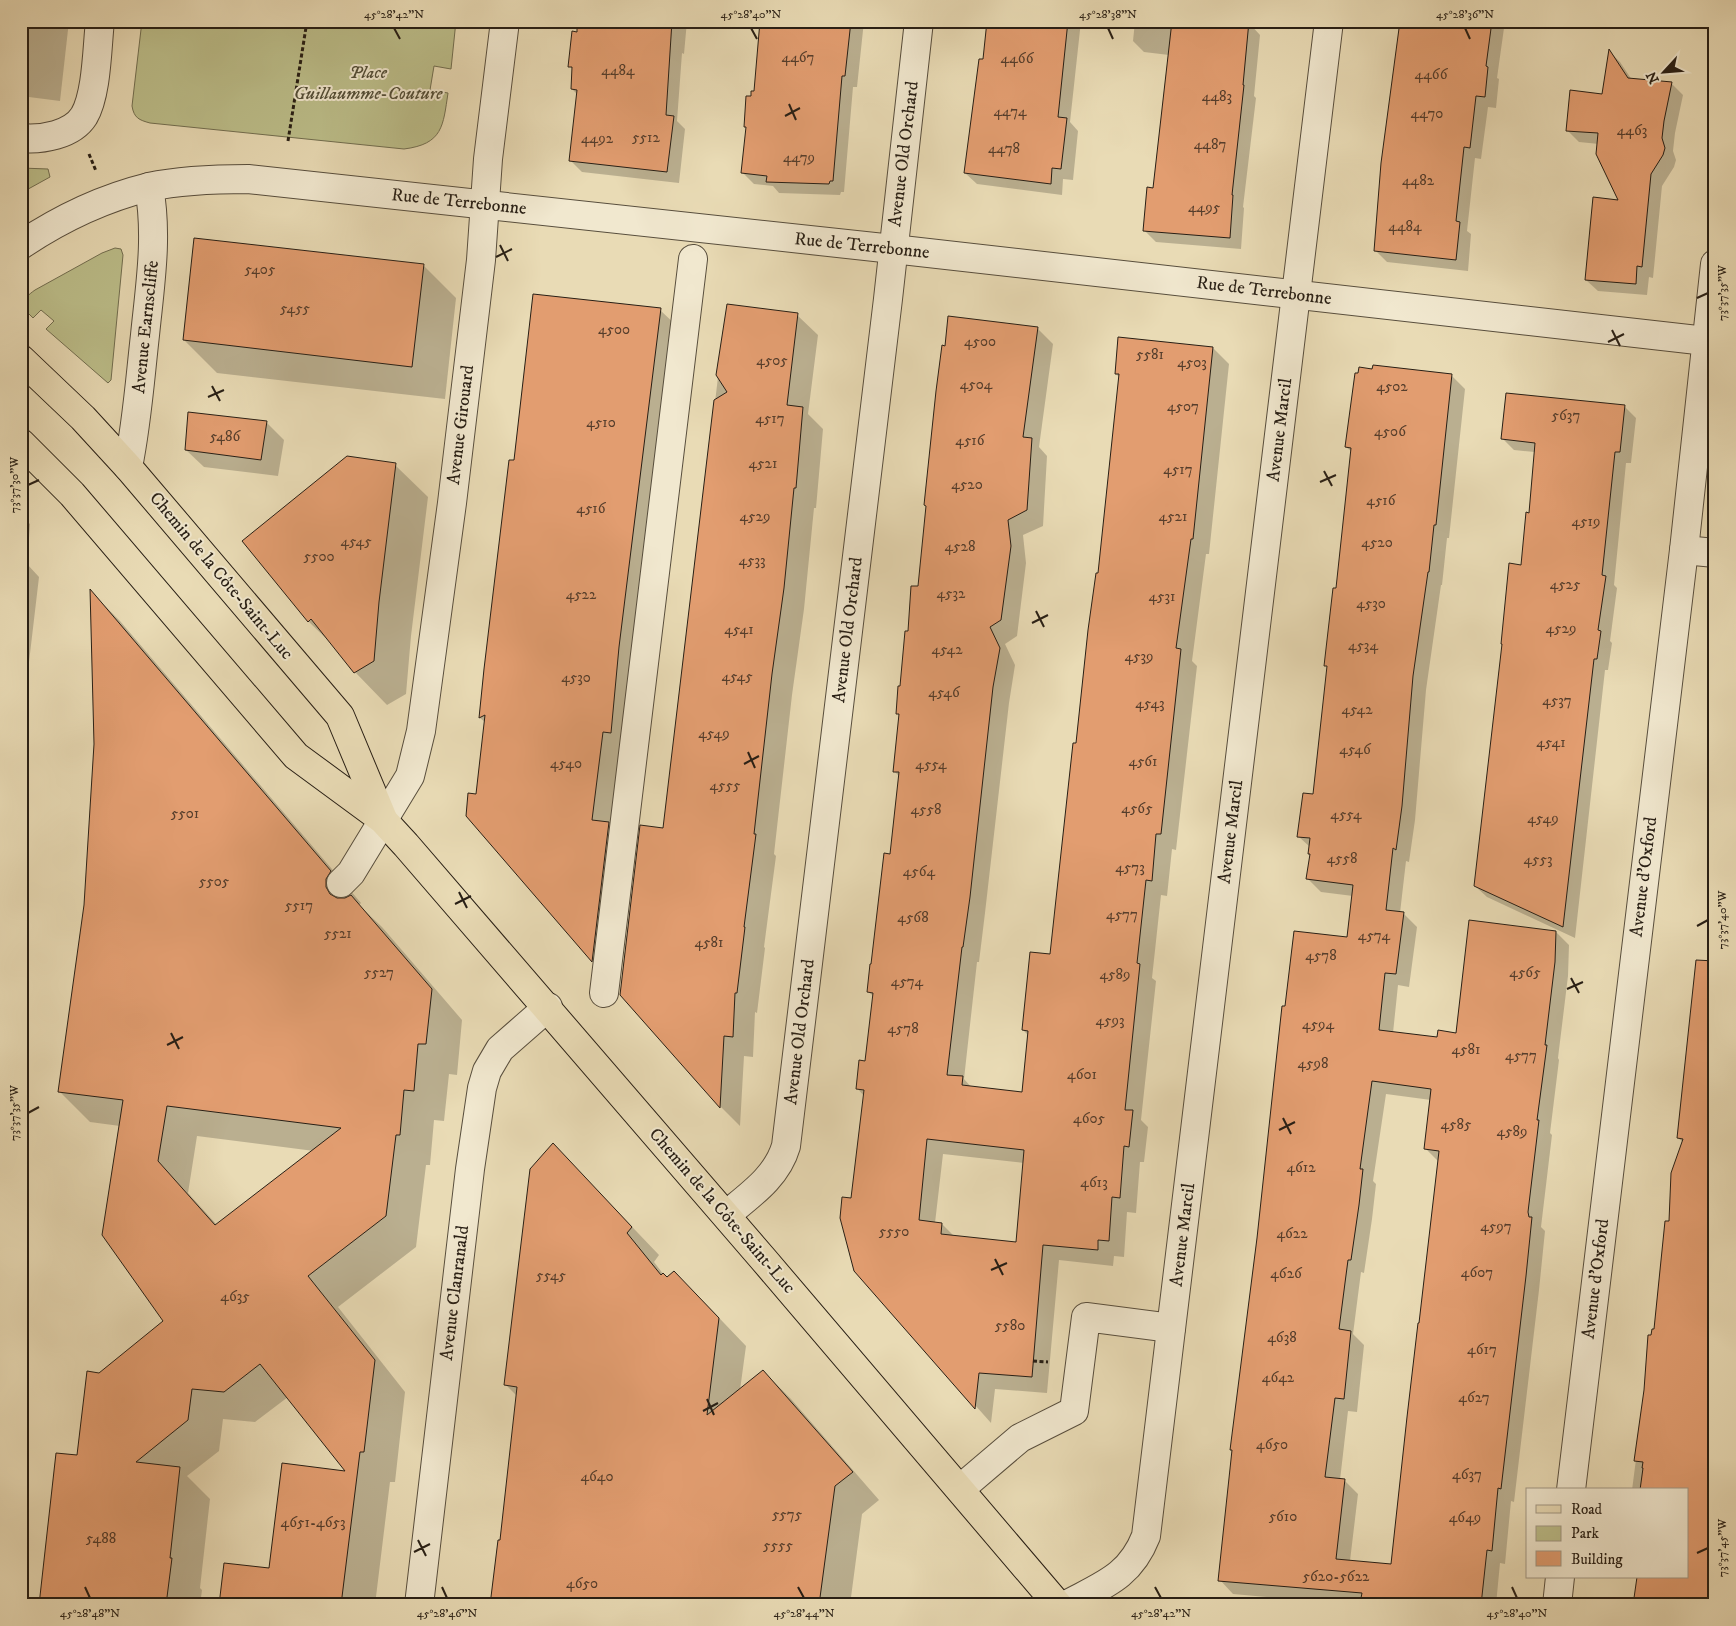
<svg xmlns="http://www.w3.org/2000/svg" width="1736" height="1626" viewBox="0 0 1736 1626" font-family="'IM FELL DW Pica',serif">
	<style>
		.green { fill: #bcbe8a; stroke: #726e50 }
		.shadow { fill: #0003; fill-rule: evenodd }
		.building { fill: #e29d70; stroke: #281f15; fill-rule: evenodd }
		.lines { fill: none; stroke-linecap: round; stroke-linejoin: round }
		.minor-casing { stroke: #584e3d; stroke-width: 30 }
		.major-casing { stroke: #281f15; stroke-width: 30 }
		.path { stroke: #281f15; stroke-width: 3; stroke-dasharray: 4 2.5; stroke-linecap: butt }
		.minor { stroke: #f1e8cf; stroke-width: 28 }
		.major { stroke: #e9dbb5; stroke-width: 28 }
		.ticks { fill: none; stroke: #281f15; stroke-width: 2 }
		.labels { text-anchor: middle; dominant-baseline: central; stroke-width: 4; stroke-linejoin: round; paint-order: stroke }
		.number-label { font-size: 15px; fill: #563e2c }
		.park-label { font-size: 18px; font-style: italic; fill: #544f38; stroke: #f1e8cf }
		.street-label { font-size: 18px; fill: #281f15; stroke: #f1e8cf }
		.neatline { fill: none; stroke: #281f15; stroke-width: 2 }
		.ticks-label { font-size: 12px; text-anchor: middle; fill: #281f15 }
	</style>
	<rect width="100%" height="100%" fill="#e9dbb5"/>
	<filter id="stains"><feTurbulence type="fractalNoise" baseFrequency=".004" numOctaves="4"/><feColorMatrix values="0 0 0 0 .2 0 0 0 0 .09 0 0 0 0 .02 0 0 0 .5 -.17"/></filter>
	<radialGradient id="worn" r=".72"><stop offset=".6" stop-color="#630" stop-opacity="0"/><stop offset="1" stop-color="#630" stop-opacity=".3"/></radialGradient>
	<g class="green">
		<path d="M 142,21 L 456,21 L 451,69 L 434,66 L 430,90 L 448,93 C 443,126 443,144 404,149 L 150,123 C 139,120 134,118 132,106 Z"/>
		<polygon points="21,168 48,169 50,177 21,193"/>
		<path d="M 115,248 L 121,249 L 123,255 L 111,380 L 108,383 L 46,329 L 54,321 L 41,310 L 33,318 L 23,308 C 23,299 28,295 35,290 L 102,253 Z"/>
	</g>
	<g class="shadow">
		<polygon points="21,21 69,21 60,101 21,96"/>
		<polygon points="579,21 687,21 684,54 682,53 677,121 685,129 679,183 582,172 570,160 578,95 572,89 573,70 570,66 578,33"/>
		<polygon points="762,21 864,21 857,87 853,87 844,192 841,192 840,195 779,193 773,186 754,184 742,172 752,97 755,92"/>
		<polygon points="989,21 1081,21 1070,122 1078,131 1073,180 1063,179 1062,195 977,184 965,173 984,60"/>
		<polygon points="1135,21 1230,21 1249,23 1260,35 1254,96 1256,98 1243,207 1244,208 1241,249 1156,242 1144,230 1154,189 1169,55 1144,52 1133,41"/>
		<polygon points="1400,21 1505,21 1497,78 1499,79 1496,108 1488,107 1481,159 1475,158 1467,231 1471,234 1468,271 1387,262 1375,250"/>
		<polygon points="1617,21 1634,21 1624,29"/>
		<polygon points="1610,52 1620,62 1632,80 1671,83 1683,95 1675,133 1673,151 1676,160 1674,167 1662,186 1653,278 1649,277 1647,295 1598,291 1586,280 1621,201 1599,144 1579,142 1567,130 1603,96"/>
		<polygon points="423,265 456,298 445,399 217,373 184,340"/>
		<polygon points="660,310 678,327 609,978 593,961 467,815 477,796 486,723 480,718 485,669 516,462"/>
		<polygon points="797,315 818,335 808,414 823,429 816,508 814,508 804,609 792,695 774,854 776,856 764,947 765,948 757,1013 755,1012 753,1057 744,1056 740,1126 721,1107 621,994 664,829 718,377"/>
		<path d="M 1037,328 L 1053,344 L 1039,447 L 1047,456 L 1043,526 L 1023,535 L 1026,563 L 1017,636 L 1005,644 L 1015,665 L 1009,703 L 985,913 L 979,962 L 977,962 L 964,1079 L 972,1088 L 1023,1093 L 1028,1035 L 1023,1030 L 1051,956 L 1099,575 L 1120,378 L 1116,374 L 1213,348 L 1229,364 L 1209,554 L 1206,554 L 1192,661 L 1197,666 L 1176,850 L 1172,849 L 1167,896 L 1161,895 L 1152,978 L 1156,981 L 1141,1120 L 1148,1127 L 1144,1162 L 1140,1162 L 1136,1213 L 1127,1212 L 1124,1257 L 1114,1256 L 1113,1266 L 1059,1260 L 1047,1393 L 995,1389 L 991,1423 L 855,1270 L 852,1199 L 864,1096 L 857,1088 L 866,1062 L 874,997 L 868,991 L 891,855 L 900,777 L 894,771 L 900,716 L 897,713 L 909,633 L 919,587 ZM 943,1154 L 1024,1163 L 1017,1244 L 955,1237 L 942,1224 L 935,1223 Z"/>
		<path d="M 1451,375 L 1465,389 L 1449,538 L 1447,538 L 1442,585 L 1441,585 L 1426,690 L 1415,820 L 1409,862 L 1406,861 L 1400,913 L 1403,913 L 1417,927 L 1409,987 L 1398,985 L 1393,1033 L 1438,1038 L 1457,1034 L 1556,932 L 1569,945 L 1568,976 L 1558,1058 L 1559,1060 L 1550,1133 L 1552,1135 L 1541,1227 L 1545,1231 L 1539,1290 L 1514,1502 L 1511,1501 L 1505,1564 L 1500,1563 L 1496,1605 L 1358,1605 L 1233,1594 L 1220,1580 L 1234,1452 L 1231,1450 L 1286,1008 L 1348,938 L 1353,896 L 1321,892 L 1308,879 L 1311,856 L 1309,854 L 1310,847 L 1298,836 L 1314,796 L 1328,668 L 1326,665 L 1337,589 L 1352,452 L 1346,447 ZM 1386,1094 L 1431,1100 L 1426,1149 L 1439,1162 L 1392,1565 L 1350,1561 L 1358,1494 L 1344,1480 L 1340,1480 L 1348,1411 L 1357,1412 L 1364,1345 L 1353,1334 L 1361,1272 L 1364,1273 L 1372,1219 L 1376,1184 L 1373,1181 Z"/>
		<polygon points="1624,406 1636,418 1631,463 1626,463 1614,585 1617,588 1610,641 1612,643 1608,670 1605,670 1575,938 1487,897 1475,886 1530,514 1535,452 1514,450 1503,439"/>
		<polygon points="266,422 284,440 278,476 204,467 186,450"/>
		<polygon points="395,465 428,497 411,636 406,694 387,705 355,672 337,649 308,621"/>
		<polygon points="21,515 30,524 27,564 39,577 21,730"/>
		<path d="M 91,592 L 120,621 L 361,903 L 359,905 L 382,927 L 462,1020 L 457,1075 L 449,1074 L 444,1121 L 434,1120 L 430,1165 L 426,1165 L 416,1247 L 338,1307 L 405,1392 L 395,1482 L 390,1482 L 375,1605 L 220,1605 L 270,1569 L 348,1473 L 288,1397 L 255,1422 L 223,1419 L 219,1451 L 187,1476 L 210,1499 L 200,1588 L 202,1590 L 200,1605 L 40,1605 L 99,1374 L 165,1321 L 120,1126 L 90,1122 L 59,1091 L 85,905 L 95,744 ZM 197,1136 L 314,1151 L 217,1225 L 188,1193 Z"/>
		<polygon points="1715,825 1715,870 1710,865"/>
		<polygon points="1692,1005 1715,1605 1687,1577 1687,1490 1632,1490 1652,1336 1655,1330 1683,1142 1678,1138"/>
		<polygon points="553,1144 659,1255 654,1262 667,1279 702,1300 746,1346 740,1390 763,1371 791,1399 879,1500 862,1514 850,1605 491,1605 501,1541 517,1396 506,1385"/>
	</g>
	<g class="building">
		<polygon points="577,21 672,21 666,115 674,116 667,172 569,161 577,90 571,89 572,67 568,67 572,31 577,32"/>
		<polygon points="760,21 851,21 845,76 842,76 833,181 830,181 829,184 766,182 767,176 741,173 746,127 744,127 746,96 751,96 751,91 754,91"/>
		<polygon points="987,21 1068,21 1058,117 1067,118 1061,169 1052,168 1051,184 964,173 979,59 983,59"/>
		<polygon points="1172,21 1249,21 1243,85 1244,85 1232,195 1233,195 1230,238 1143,231 1147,187 1153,188"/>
		<polygon points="1400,21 1492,21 1486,66 1488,67 1485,97 1476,96 1470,148 1464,147 1456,221 1460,222 1456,260 1374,251 1381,163"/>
		<polygon points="1609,49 1628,78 1672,82 1664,121 1662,138 1665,148 1663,155 1651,174 1642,267 1637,266 1636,284 1585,280 1593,197 1618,200 1596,154 1598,133 1566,131 1570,90 1602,94"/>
		<polygon points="194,238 424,264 412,367 183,340"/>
		<polygon points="533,294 661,308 619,647 611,733 603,732 592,820 609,822 592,962 466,816 468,793 476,794 485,715 479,718 484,669 509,460 514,460"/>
		<polygon points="727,304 798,313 787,405 803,407 796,488 794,488 784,588 772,674 754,834 756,834 744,927 745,927 737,993 735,993 733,1037 724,1036 720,1108 620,995 640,825 663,828 714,400 727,392 716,375"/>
		<path d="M 948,316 L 1038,327 L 1023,437 L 1032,438 L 1027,510 L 1008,520 L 1011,546 L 1001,620 L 990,627 L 1000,648 L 993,687 L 970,897 L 963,947 L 962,947 L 947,1075 L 963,1076 L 962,1085 L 1022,1092 L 1028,1031 L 1022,1030 L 1030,952 L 1050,954 L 1073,743 L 1076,743 L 1088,630 L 1096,573 L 1098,573 L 1119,374 L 1115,374 L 1118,337 L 1213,347 L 1193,539 L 1191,539 L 1176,648 L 1181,649 L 1161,834 L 1156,834 L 1152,881 L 1146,880 L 1137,963 L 1140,964 L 1125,1110 L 1133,1110 L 1129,1147 L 1124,1146 L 1120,1198 L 1112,1197 L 1109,1241 L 1098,1240 L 1098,1250 L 1043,1245 L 1032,1377 L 979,1373 L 975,1409 L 854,1271 L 840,1218 L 842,1197 L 851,1198 L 864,1090 L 856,1089 L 859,1060 L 865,1061 L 873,993 L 867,992 L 870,964 L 871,964 L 884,853 L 890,854 L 899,772 L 893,772 L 899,714 L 896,714 L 898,686 L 900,686 L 905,631 L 908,631 L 911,586 L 918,586 L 926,506 L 924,505 L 936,391 L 942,345 L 945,346 ZM 927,1139 L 1024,1150 L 1016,1242 L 941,1234 L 942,1223 L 919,1220 Z"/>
		<path d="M 1373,365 L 1452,374 L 1436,525 L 1434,525 L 1429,572 L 1428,572 L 1413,676 L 1402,806 L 1396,850 L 1393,848 L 1386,910 L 1404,912 L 1396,974 L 1385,973 L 1379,1030 L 1437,1037 L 1438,1030 L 1456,1033 L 1469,920 L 1556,931 L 1555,962 L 1545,1045 L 1547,1045 L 1537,1120 L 1539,1120 L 1528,1212 L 1529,1217 L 1532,1217 L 1526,1276 L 1501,1489 L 1498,1488 L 1492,1551 L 1487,1550 L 1481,1605 L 1391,1605 L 1391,1601 L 1361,1598 L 1362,1593 L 1218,1581 L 1232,1450 L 1230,1450 L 1257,1238 L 1282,1006 L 1285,1006 L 1294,931 L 1347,937 L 1353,885 L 1306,879 L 1310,854 L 1308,854 L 1310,838 L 1297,837 L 1303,793 L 1313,794 L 1327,666 L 1324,666 L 1333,588 L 1336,588 L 1351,448 L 1345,447 L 1355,373 L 1358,373 L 1359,367 L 1372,369 ZM 1372,1081 L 1431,1089 L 1424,1149 L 1439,1151 L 1419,1323 L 1418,1323 L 1407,1417 L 1391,1564 L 1336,1559 L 1345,1479 L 1325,1477 L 1335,1398 L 1344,1399 L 1351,1331 L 1339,1329 L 1348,1260 L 1351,1260 L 1359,1205 L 1363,1169 L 1360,1169 Z"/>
		<polygon points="1506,393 1625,405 1620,452 1615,452 1602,575 1606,576 1598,630 1601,631 1597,659 1594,659 1563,927 1474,886 1502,644 1501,644 1509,563 1521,565 1526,512 1529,513 1535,443 1501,439"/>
		<polygon points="188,412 267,421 261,460 185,450"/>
		<polygon points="347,456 396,463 379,602 374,661 354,673 311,619 308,622 242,541"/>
		<path d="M 90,589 L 331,871 L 326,879 L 326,887 L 330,894 L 337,898 L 345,898 L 351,895 L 432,989 L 426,1044 L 418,1044 L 414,1091 L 404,1090 L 400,1135 L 396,1135 L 386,1216 L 308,1276 L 375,1360 L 364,1452 L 360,1452 L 341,1605 L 219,1605 L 224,1563 L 269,1568 L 282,1463 L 345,1471 L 260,1364 L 224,1392 L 192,1389 L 188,1420 L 136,1462 L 180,1467 L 170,1558 L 172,1558 L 166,1605 L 39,1605 L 56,1453 L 77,1455 L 87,1371 L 99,1373 L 163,1321 L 102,1235 L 123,1100 L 58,1092 L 84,905 L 94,744 ZM 167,1106 L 341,1128 L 215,1225 L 158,1161 Z"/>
		<polygon points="1696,960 1715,961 1715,1605 1633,1605 1637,1577 1687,1577 1687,1490 1640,1490 1643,1468 1642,1468 1643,1462 1634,1461 1644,1390 1648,1335 1651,1335 1652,1329 1654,1329 1665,1221 1669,1221 1671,1173 1683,1139 1677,1138"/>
		<polygon points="553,1143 632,1227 627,1233 661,1275 663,1273 667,1277 674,1271 719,1318 707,1415 763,1370 853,1472 835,1486 819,1605 490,1605 498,1540 500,1540 517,1387 504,1385 530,1169"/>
	</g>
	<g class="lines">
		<defs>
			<g id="minor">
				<path d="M 21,138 C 42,140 72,135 84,116 C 97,94 97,47 100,21"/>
				<path d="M 21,245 C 60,219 104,198 149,187 C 182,180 215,179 248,179 L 893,249 L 1715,342"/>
				<path d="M 128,467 C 137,423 140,379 145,335 C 150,285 158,237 149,187"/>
				<polyline points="1684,550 1715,553"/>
				<polyline points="341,883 351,873 410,776 421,731 452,503 481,260 488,159 505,21"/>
				<polyline points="604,993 693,259"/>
				<path d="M 726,1215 C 750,1195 777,1177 786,1146 L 888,299 L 919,21"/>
				<polyline points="960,1489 1020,1438 1074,1411 1086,1317 1171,1328"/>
				<polyline points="1571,1490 1684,550 1715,264"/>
				<polyline points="419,1605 470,1169 482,1088 487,1071 500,1049 548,1007"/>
				<path d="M 1066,1605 C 1103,1585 1130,1577 1146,1536 L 1329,21"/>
				<polyline points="1557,1605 1560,1577"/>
			</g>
			<g id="major">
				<polyline points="21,359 83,418 128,467 340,716 383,819"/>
				<polyline points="21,443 72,494 296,756 383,820 406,845 764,1260 1058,1605"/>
			</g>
		</defs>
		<use href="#minor" class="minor-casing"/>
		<use href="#major" class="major-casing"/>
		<g class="path">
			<polyline points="288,141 307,21"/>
			<polyline points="89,154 96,171"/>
			<polyline points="1033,1361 1048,1362"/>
		</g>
		<use href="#minor" class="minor"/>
		<use href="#major" class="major"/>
	</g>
	<path class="ticks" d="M 394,28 L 400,39M 751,28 L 757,39M 1108,28 L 1113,39M 1465,28 L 1470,39M 789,104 L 796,120M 785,116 L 800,108M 500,245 L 508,261M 496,257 L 512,249M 1697,298 L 1708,293M 1612,330 L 1620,346M 1608,342 L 1624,334M 212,386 L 220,401M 208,397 L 224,390M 1324,471 L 1332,486M 1320,482 L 1336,475M 28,485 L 39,480M 1036,611 L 1044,627M 1032,623 L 1048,615M 748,752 L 755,768M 744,764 L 759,756M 459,892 L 467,908M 455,904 L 471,896M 1697,926 L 1708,920M 1571,978 L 1579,993M 1567,989 L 1583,982M 171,1033 L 179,1049M 167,1045 L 183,1037M 28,1113 L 39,1107M 1283,1118 L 1291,1134M 1279,1130 L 1295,1122M 995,1259 L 1003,1275M 991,1270 L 1007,1263M 707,1399 L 714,1415M 703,1411 L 718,1403M 418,1540 L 426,1556M 414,1552 L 430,1544M 1697,1553 L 1708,1548M 85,1587 L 90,1598M 442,1587 L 447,1598M 798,1587 L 804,1598M 1155,1587 L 1161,1598M 1512,1587 L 1517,1598"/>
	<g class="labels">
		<g class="number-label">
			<text x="798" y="57">4467</text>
			<text x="1017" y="58">4466</text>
			<text x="618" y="70">4484</text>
			<text x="1431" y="74">4466</text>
			<text x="1217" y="96">4483</text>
			<text x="1010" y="111">4474</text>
			<text x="1427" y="113">4470</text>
			<text x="1632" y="130">4463</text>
			<text x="646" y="137">5512</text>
			<text x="597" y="138">4492</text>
			<text x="1210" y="144">4487</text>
			<text x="1004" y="148">4478</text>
			<text x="799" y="157">4479</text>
			<text x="1418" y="180">4482</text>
			<text x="1204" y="207">4495</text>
			<text x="1405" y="226">4484</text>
			<text x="260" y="269">5405</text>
			<text x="295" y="308">5455</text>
			<text x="614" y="329">4500</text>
			<text x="980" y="341">4500</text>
			<text x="1150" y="354">5581</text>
			<text x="772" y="360">4505</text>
			<text x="1192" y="362">4503</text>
			<text x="976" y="384">4504</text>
			<text x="1392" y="386">4502</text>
			<text x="1183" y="406">4507</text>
			<text x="1566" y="415">5637</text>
			<text x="770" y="418">4517</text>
			<text x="601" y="422">4510</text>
			<text x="1390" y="431">4506</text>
			<text x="225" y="436">5486</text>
			<text x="970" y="440">4516</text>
			<text x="763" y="463">4521</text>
			<text x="1178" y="469">4517</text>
			<text x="967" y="484">4520</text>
			<text x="1381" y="500">4516</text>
			<text x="591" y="508">4516</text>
			<text x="755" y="516">4529</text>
			<text x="1173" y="516">4521</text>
			<text x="1586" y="521">4519</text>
			<text x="356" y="541">4545</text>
			<text x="1377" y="542">4520</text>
			<text x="960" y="546">4528</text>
			<text x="319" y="556">5500</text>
			<text x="752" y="560">4533</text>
			<text x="1565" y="584">4525</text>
			<text x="951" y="593">4532</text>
			<text x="581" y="594">4522</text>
			<text x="1162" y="596">4531</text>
			<text x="1371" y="603">4530</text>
			<text x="1561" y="628">4529</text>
			<text x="739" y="629">4541</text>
			<text x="1363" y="645">4534</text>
			<text x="947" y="649">4542</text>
			<text x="1139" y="656">4539</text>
			<text x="737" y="676">4545</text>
			<text x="576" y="677">4530</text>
			<text x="944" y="692">4546</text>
			<text x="1557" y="700">4537</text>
			<text x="1150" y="703">4543</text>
			<text x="1357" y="709">4542</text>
			<text x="714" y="733">4549</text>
			<text x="1551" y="742">4541</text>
			<text x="1355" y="749">4546</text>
			<text x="1143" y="761">4561</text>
			<text x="566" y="763">4540</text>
			<text x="931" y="764">4554</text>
			<text x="725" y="785">4555</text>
			<text x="1137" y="808">4565</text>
			<text x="926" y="809">4558</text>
			<text x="185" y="813">5501</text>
			<text x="1346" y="814">4554</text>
			<text x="1543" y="818">4549</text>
			<text x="1342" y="858">4558</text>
			<text x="1538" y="859">4553</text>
			<text x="1130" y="867">4573</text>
			<text x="919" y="871">4564</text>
			<text x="214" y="881">5505</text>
			<text x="299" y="905">5517</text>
			<text x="1122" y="914">4577</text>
			<text x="913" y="917">4568</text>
			<text x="338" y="933">5521</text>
			<text x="1374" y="935">4574</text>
			<text x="709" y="942">4581</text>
			<text x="1321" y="955">4578</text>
			<text x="379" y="972">5527</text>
			<text x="1525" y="972">4565</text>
			<text x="1115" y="974">4589</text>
			<text x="907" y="981">4574</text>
			<text x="1110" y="1020">4593</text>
			<text x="1318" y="1024">4594</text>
			<text x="903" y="1028">4578</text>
			<text x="1466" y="1049">4581</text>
			<text x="1521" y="1055">4577</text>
			<text x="1313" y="1063">4598</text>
			<text x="1082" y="1074">4601</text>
			<text x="1089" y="1118">4605</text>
			<text x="1456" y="1124">4585</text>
			<text x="1512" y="1131">4589</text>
			<text x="1301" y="1167">4612</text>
			<text x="1094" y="1182">4613</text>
			<text x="1496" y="1226">4597</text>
			<text x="894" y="1231">5550</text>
			<text x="1292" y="1233">4622</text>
			<text x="1477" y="1272">4607</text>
			<text x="1286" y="1273">4626</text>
			<text x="551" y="1275">5545</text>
			<text x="235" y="1296">4635</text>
			<text x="1010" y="1325">5580</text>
			<text x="1282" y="1337">4638</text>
			<text x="1482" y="1349">4617</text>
			<text x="1278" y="1377">4642</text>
			<text x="1474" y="1397">4627</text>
			<text x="1272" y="1444">4650</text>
			<text x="1467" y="1474">4637</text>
			<text x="597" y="1476">4640</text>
			<text x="787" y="1514">5575</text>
			<text x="1283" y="1516">5610</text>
			<text x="1465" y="1517">4649</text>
			<text x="313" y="1522">4651-4653</text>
			<text x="101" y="1538">5488</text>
			<text x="778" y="1545">5555</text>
			<text x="1336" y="1576">5620-5622</text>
			<text x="582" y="1583">4650</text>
		</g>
		<g class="park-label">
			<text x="368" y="73">Place<tspan x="368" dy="21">Guillaumme-Couture</tspan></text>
		</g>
		<g class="street-label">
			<text transform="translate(904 154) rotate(-83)">Avenue Old Orchard</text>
			<text transform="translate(459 202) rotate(6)">Rue de Terrebonne</text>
			<text transform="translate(862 246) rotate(6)">Rue de Terrebonne</text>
			<text transform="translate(1264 291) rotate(7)">Rue de Terrebonne</text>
			<text transform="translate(146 327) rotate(-84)">Avenue Earnscliffe</text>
			<text transform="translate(461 425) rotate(-83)">Avenue Girouard</text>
			<text transform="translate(1280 430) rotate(-83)">Avenue Marcil</text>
			<text transform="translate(221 576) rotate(50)">Chemin de la Côte-Saint-Luc</text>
			<text transform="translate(848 630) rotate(-83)">Avenue Old Orchard</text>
			<text transform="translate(1231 832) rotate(-83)">Avenue Marcil</text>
			<text transform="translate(1644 877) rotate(-83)">Avenue d'Oxford</text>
			<text transform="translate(800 1032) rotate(-83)">Avenue Old Orchard</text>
			<text transform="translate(722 1211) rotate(49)">Chemin de la Côte-Saint-Luc</text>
			<text transform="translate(1183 1235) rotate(-83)">Avenue Marcil</text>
			<text transform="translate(1596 1279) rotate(-83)">Avenue d'Oxford</text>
			<text transform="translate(455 1293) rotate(-83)">Avenue Clanranald</text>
		</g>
	</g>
	<rect width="1736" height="1626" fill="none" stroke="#e9dbb5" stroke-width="55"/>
	<rect x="1526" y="1488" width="162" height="90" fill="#f1e8cf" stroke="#a19885"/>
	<rect x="1536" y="1505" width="25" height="8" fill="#e9dbb5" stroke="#a19885"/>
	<text x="1571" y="1514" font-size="15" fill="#281f15">Road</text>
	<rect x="1536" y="1526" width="25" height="15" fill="#bcbe8a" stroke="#a19885"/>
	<text x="1571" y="1538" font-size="15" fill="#281f15">Park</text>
	<rect x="1536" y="1551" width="25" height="15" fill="#e29d70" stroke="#a19885"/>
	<text x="1571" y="1564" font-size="15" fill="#281f15">Building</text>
	<g transform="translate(1664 72) rotate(244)" stroke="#f1e8cf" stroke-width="4" paint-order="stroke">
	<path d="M0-4L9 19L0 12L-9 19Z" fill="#281f15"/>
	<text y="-8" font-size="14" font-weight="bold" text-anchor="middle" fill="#281f15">N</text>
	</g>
	<rect x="28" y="28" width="1680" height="1570" class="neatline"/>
	<g class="ticks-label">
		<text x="394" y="18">45°28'42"N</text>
		<text x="751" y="18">45°28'40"N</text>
		<text x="1108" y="18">45°28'38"N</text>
		<text x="1465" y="18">45°28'36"N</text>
		<text transform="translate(1722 293) rotate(-90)" y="4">73°37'35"W</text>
		<text transform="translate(14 485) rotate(-90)" y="4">73°37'30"W</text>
		<text transform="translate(1722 920) rotate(-90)" y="4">73°37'40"W</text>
		<text transform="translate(14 1113) rotate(-90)" y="4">73°37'35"W</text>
		<text transform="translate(1722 1548) rotate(-90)" y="4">73°37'45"W</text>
		<text x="90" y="1617">45°28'48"N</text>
		<text x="447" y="1617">45°28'46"N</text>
		<text x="804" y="1617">45°28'44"N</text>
		<text x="1161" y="1617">45°28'42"N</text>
		<text x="1517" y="1617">45°28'40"N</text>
	</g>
	<rect width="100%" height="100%" filter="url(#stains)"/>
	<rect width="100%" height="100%" fill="url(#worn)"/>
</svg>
